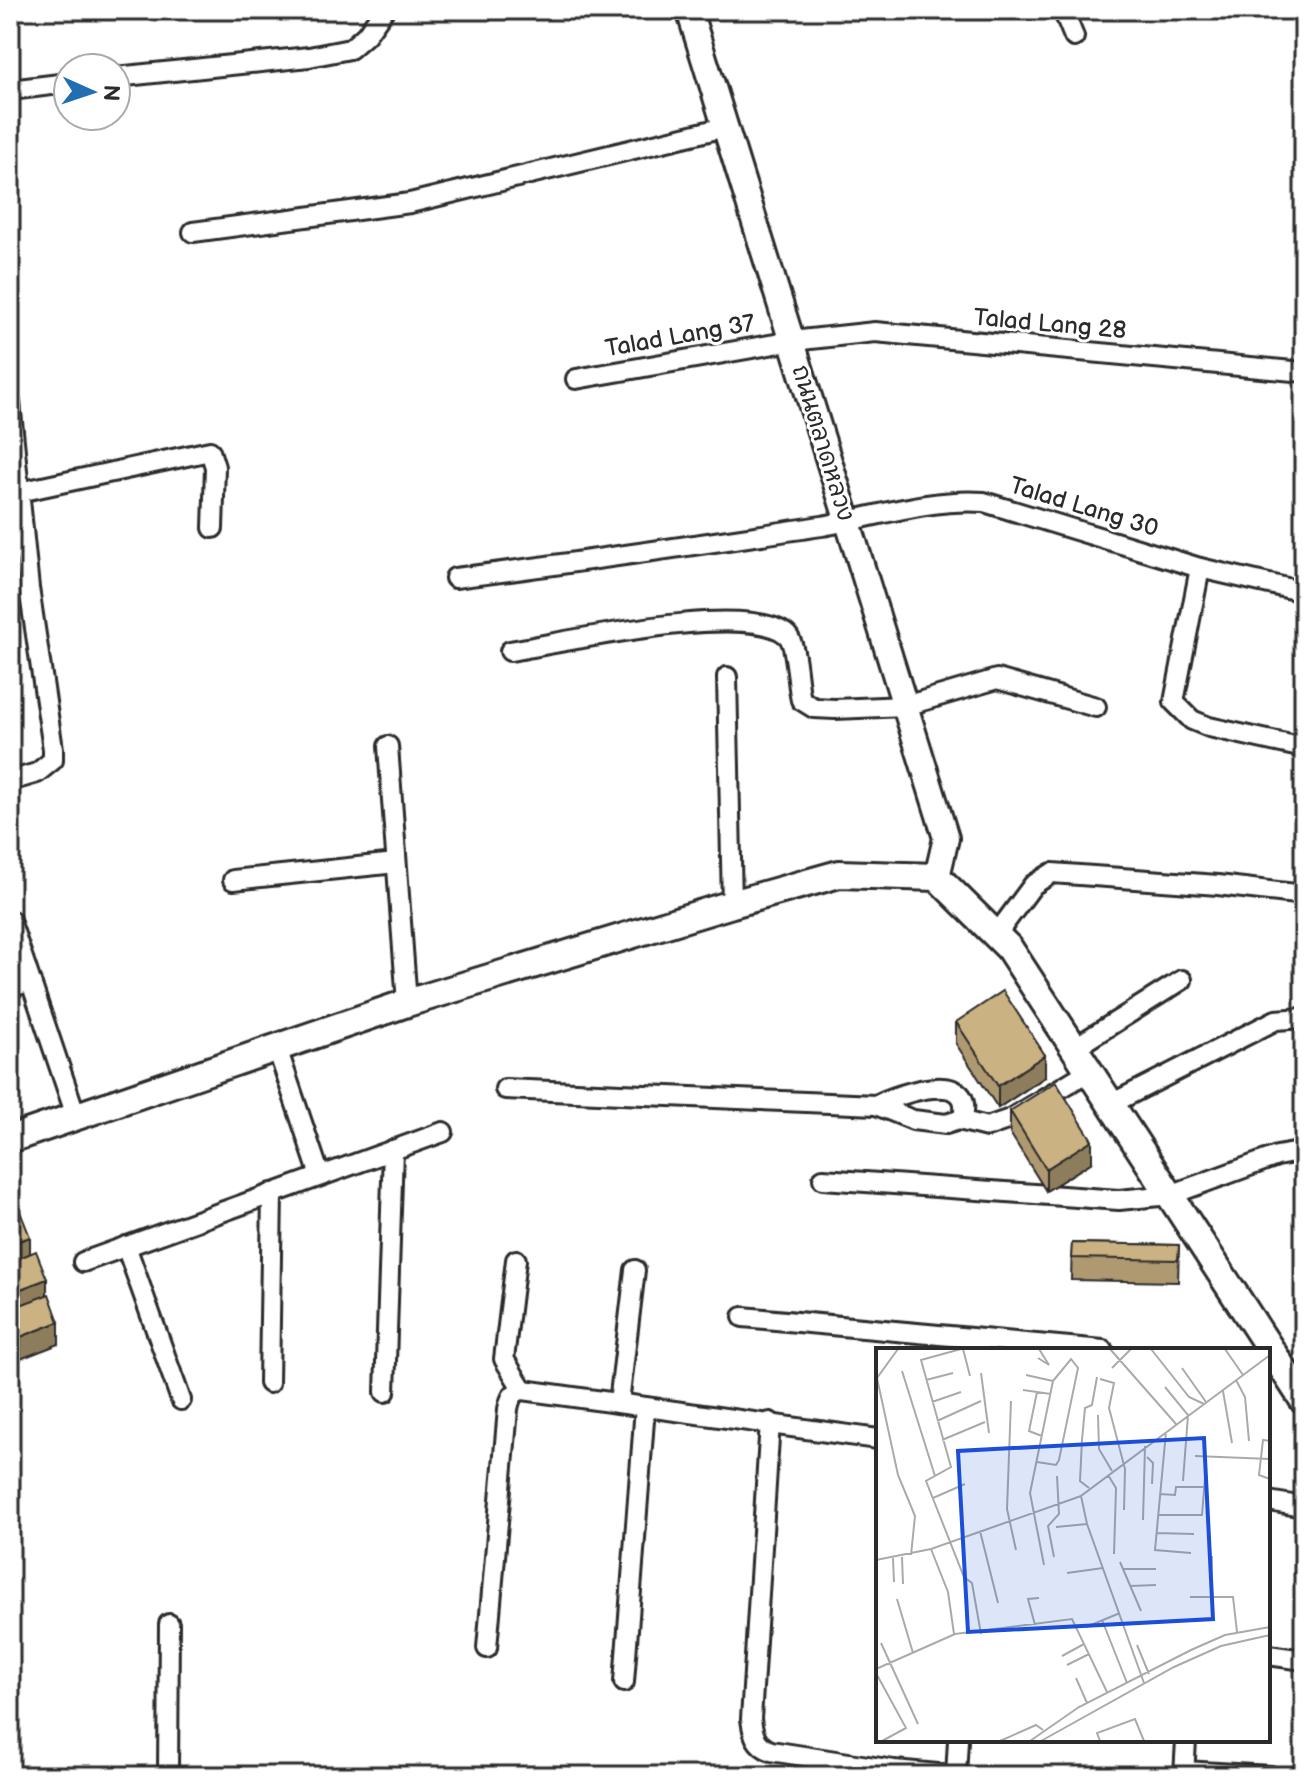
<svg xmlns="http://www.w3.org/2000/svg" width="1314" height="1786" viewBox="0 0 1314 1786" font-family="'Balsamiq Sans','Playpen Sans Thai',sans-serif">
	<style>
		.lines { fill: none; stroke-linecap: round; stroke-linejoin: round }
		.minor-casing { stroke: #2b2b2b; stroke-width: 24 }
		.tertiary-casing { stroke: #2b2b2b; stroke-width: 30 }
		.secondary-casing { stroke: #2b2b2b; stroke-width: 32 }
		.minor { stroke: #fff; stroke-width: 18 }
		.tertiary { stroke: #fff; stroke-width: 24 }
		.secondary { stroke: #fff; stroke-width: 26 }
		.wall { fill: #af9970; stroke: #2b2b2b; stroke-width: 2 }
		.shaded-wall { fill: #8e7d5b; stroke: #2b2b2b; stroke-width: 2 }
		.building { fill: #cbb282; stroke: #2b2b2b; stroke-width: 2 }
		.labels { text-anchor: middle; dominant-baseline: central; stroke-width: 6; stroke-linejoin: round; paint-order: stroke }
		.street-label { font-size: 24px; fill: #2b2b2b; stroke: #fff }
		.inset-road { fill: none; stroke: #aaa; stroke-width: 2 }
		.view { fill: #1d4ed8; fill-opacity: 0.15; stroke: #1d4ed8; stroke-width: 4 }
		.inset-edge { fill: none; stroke: #2b2b2b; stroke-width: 4 }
	</style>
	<rect width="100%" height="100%" fill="#fff"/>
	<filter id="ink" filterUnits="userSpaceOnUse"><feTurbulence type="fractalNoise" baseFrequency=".0125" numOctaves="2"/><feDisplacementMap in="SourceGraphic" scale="16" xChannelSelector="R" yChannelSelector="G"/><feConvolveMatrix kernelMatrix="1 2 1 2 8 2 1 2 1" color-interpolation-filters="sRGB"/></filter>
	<g filter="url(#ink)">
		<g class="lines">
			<defs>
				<g id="minor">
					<polyline points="1063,10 1074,37"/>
					<polyline points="116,77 309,57 350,49 366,35 384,10"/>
					<polyline points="10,90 68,83"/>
					<polyline points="193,232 410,203 725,127"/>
					<polyline points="576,379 792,341 875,332 1304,372"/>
					<polyline points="10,402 29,588 53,749 53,760 37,773 10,781"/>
					<polyline points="19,492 210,451 215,467 213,528"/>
					<polyline points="1200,568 1174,702 1192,720 1209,727 1304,748"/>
					<path d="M 455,578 C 577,563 700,544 822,526 C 875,517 930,498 984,502 L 1200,568 L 1304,592"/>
					<path d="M 510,651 C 561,643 750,600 787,635 C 797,644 797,685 801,700 L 814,708 L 835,709 L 905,706 L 997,679 L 1096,707"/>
					<polyline points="727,677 732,904"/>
					<polyline points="388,746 407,1003"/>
					<polyline points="233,880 396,863"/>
					<polyline points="10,920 76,1116"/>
					<polyline points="996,935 1033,885 1052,873 1218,885 1304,895"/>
					<polyline points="10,988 30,981"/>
					<polyline points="277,1048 320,1176"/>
					<polyline points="1074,1048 1182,980"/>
					<polyline points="505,1089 876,1105 913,1120 946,1124 959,1120 987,1127 1010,1119 1089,1071"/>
					<polyline points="1111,1104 1276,1020 1304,1018"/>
					<path d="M 876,1105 C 898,1094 975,1067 963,1117 L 959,1120"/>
					<polyline points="823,1179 1119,1200 1170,1195 1277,1156 1304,1151"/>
					<polyline points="126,1246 181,1400"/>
					<polyline points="516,1260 504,1359 523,1390"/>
					<polyline points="83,1262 443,1132"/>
					<polyline points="743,1317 1103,1350"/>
					<polyline points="269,1383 272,1193"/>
					<polyline points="385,1392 393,1150"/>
					<polyline points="619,1403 635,1270"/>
					<path d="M 770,1422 L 751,1719 C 753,1735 756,1745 771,1751 L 894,1770 L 960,1776"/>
					<polyline points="1268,1501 1304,1507"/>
					<path d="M 487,1648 L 508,1409 C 510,1399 512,1392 523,1390 L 878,1439"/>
					<polyline points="1268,1655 1304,1660"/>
					<polyline points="624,1682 645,1407"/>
					<polyline points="1184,1771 1270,1776"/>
					<polyline points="168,1776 169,1624"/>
					<polyline points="956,1776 958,1740"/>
					<polyline points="1184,1776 1186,1740"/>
				</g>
				<polyline id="tertiary" points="689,10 946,838 937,877"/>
				<polyline id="secondary" points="10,1139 407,1003 732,904 839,874 937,877 1009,948 1304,1401"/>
			</defs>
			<use href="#minor" class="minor-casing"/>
			<use href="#tertiary" class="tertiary-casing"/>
			<use href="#secondary" class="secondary-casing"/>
			<use href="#minor" class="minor"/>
			<use href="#tertiary" class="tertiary"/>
			<use href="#secondary" class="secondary"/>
		</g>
		<g class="wall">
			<polygon points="956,1022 1045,1077 998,1108 956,1044"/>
			<polygon points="1010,1111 1092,1162 1046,1191 1010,1133"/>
			<polygon points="1072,1243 1179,1245 1178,1282 1071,1280"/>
		</g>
		<g class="shaded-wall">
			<polygon points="1045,1055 1045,1077 998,1108 998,1086"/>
			<polygon points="1092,1140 1092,1162 1046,1191 1046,1169"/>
			<polygon points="30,1237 30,1259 10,1266 10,1244"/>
			<polygon points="47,1279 47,1301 10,1315 10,1293"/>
			<polygon points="59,1322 59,1344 10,1363 10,1341"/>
		</g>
		<g class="building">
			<polygon points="1003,991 1045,1055 998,1086 956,1022"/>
			<polygon points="1056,1082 1092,1140 1046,1169 1010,1111"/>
			<polygon points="19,1209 30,1237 10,1244 10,1213"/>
			<polygon points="1072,1243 1179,1245 1178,1260 1071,1258"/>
			<polygon points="36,1251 47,1279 10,1293 10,1262"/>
			<polygon points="49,1294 59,1322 10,1341 10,1309"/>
		</g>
	</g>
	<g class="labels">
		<g class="street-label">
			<text transform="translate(1050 324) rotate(5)">Talad Lang 28</text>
			<text transform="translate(680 336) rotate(-10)">Talad Lang 37</text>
			<text transform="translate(823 443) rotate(73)">ถนนตลาดหลวง</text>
			<text transform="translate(1084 507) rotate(17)">Talad Lang 30</text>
		</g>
	</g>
	<g transform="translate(876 1348)">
		<rect width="394" height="394" fill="#fff"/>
		<path class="inset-road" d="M 22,1 L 1,30 L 22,127 L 39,168 L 35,207M 85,1 L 45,12 L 75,119 L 50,133 L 88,229 L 96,235 L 105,286M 87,1 L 94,28M 234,1 L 300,76M 275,1 L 313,49 L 328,56M 349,1 L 367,27M 162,10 L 173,17 L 163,1M 236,20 L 255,1M 306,20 L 330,54M 26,23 L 59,128M 105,25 L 113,85M 150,27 L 177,33M 224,31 L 238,35 L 233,60 L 249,121 L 248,162M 50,32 L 77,25M 360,32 L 369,49 L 373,93M 289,39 L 312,67 L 307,133M 147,42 L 175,46M 347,43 L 356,95M 161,44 L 153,83 L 166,88M 135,53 L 131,161 L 140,202M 56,54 L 85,44M 222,67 L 223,101 L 236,123M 61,73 L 105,53M 290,84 L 279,202 L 315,205M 66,92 L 109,74M 394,93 L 387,92 L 383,127 L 394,131M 319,108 L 394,111M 271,109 L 277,115 L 276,136M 161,114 L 180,117 L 183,112 L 202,20 L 195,11 L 177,33 L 154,145 L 168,217M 232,127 L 240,140 L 238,206M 213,140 L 204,133 L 206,92 L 209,60 L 216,57 L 221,29M 284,146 L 299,147 L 300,139 L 329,139M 57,150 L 89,136M 282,167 L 326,167 L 330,117M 267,172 L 269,98M 180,179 L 211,176M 104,183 L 122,255M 280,185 L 318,186M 55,201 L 72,244 L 78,286M 26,209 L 27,236M 178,209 L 172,178 L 183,166 L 181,128M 17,210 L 18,234M 0,212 L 55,201 L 205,148M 244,214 L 265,263M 247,221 L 280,221M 191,225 L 227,220M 254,238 L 280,237M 335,248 L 336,208M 314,249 L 357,249 L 361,284M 21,251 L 37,305M 226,272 L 251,335M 159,277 L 152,251 L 163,250M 210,279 L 244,265M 393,279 L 394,249M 5,295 L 42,376M 261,297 L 273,326M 186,308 L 208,296M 191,317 L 213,306M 0,321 L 79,286 L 196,271 L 231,344M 0,325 L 30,380 L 6,393M 200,330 L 211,355M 268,335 L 211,176 L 205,148 L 394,7M 124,393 L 160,377 L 167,382M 154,393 L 203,359 L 315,302 L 349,287 L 394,279M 165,393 L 298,319 L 345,298 L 394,287M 224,393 L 221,385 L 259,371 L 268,393"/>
		<path class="view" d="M 328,90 L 337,271 L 92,284 L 82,103 Z"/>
		<rect width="394" height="394" class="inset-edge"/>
	</g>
	<rect width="1314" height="1786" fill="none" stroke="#fff" stroke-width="40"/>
	<rect x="20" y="20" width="1274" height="1746" fill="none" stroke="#2b2b2b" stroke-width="3" filter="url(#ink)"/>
	<g transform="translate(92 92) rotate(93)"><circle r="38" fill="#ffffff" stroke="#aaaaaa" stroke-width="2"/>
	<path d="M0-6L14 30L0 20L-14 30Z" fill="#1f6fb2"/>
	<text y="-12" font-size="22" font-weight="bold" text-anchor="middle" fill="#2b2b2b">N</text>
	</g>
</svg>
